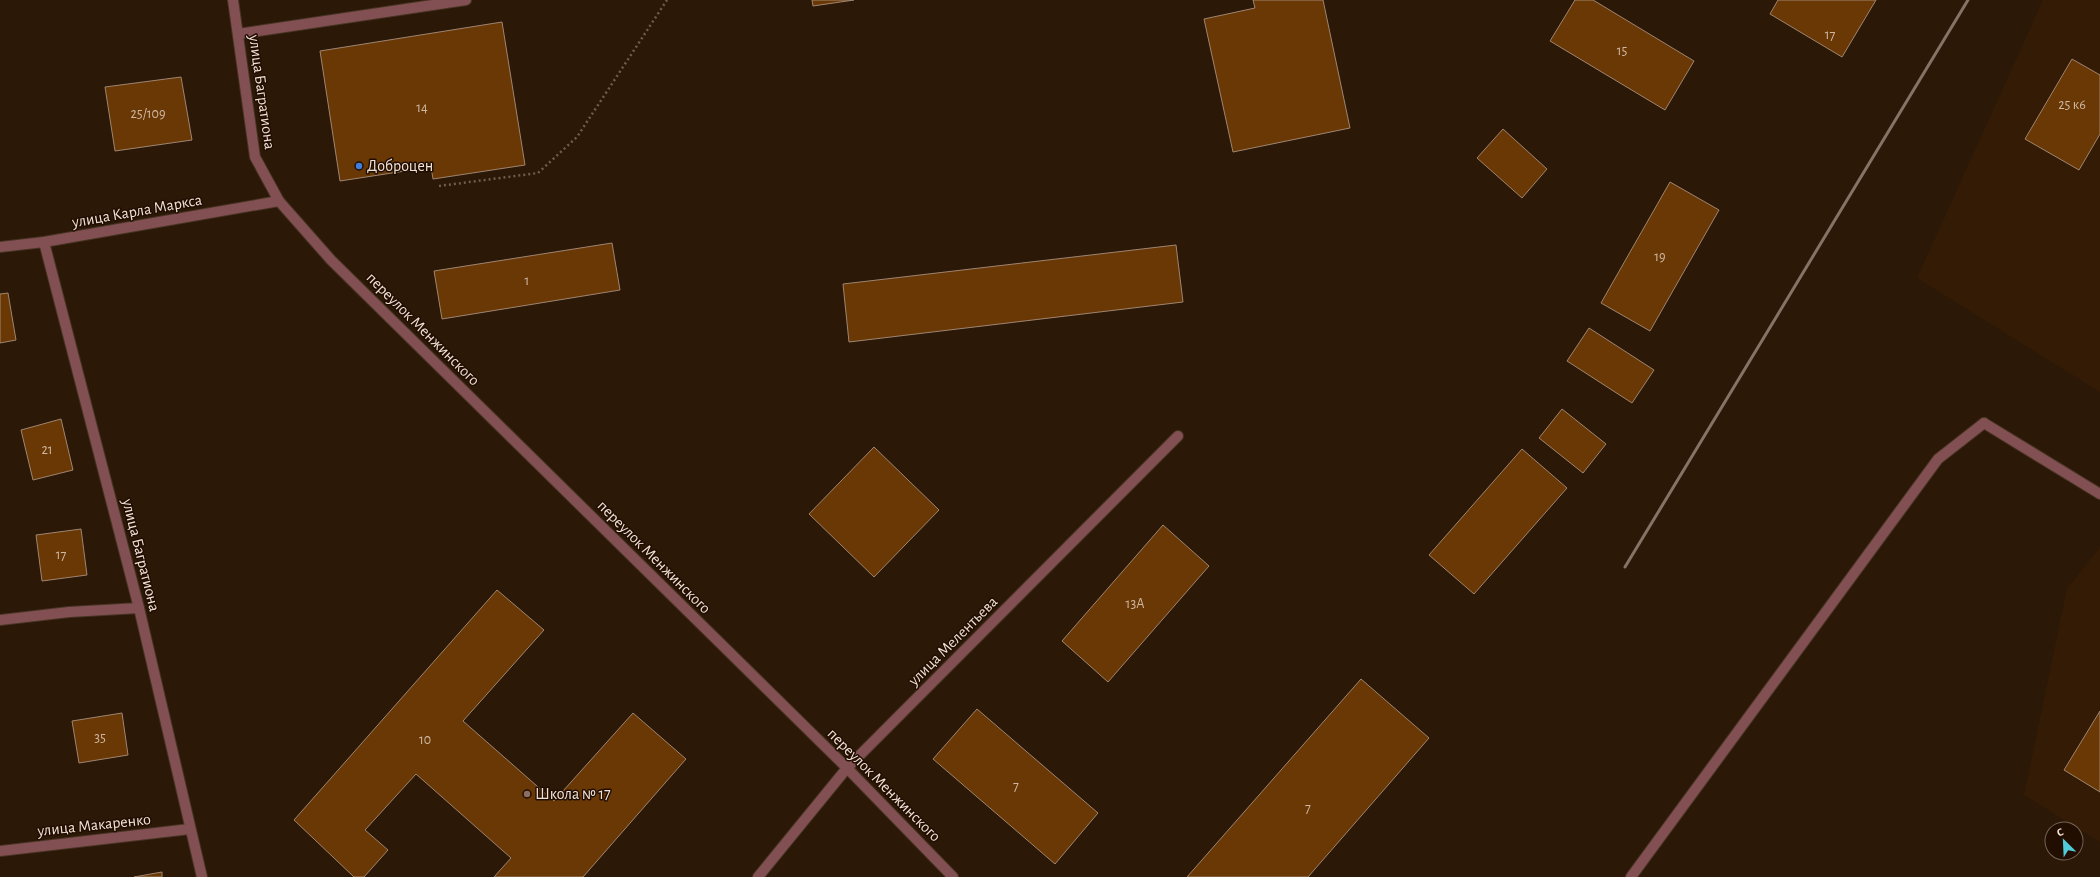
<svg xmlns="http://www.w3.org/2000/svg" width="2100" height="877" viewBox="0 0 2100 877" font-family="'Alegreya Sans',sans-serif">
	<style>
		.built { fill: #341b05 }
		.building { fill: #693805; stroke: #9f8571 }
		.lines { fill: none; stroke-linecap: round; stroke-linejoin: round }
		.service-casing { stroke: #483424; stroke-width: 12 }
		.minor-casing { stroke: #483424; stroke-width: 12 }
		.path { stroke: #6f5d4e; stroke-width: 2.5; stroke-dasharray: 2 3; stroke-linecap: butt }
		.service { stroke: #825052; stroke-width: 10 }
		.minor { stroke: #825052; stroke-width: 10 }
		.rail { stroke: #857366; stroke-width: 3 }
		.shop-dot { fill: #3f7fe0; stroke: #220e01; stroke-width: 1.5 }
		.education-dot { fill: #8d6e63; stroke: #220e01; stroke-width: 1.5 }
		.labels { text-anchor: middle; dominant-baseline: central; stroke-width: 3; stroke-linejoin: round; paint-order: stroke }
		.number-label { font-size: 14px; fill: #cfb8a3 }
		.street-label { font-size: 16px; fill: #f1e2d8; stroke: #220e01 }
		.poi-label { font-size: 16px; fill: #f1e2d8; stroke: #220e01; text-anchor: start }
	</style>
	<rect width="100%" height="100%" fill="#2c1807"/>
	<g class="built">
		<polygon points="2043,0 2100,0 2100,392 1917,278"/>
		<polygon points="2100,547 2100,842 2024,795 2067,589"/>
	</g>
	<g class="building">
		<polygon points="812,0 854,0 813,6"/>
		<polygon points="1253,0 1323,0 1350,128 1233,152 1204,19 1255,8"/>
		<polygon points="1575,0 1593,0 1694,61 1665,110 1550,41"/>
		<polygon points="1778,0 1876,0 1842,57 1770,14"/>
		<polygon points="502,22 525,165 433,179 431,167 340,181 320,51"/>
		<polygon points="2072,59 2100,75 2100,134 2079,170 2025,139"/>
		<polygon points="181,77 192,140 115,151 105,87"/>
		<polygon points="1503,129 1547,169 1522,198 1477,158"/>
		<polygon points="1670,182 1719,210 1650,331 1601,303"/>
		<polygon points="612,243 620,290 442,319 434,271"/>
		<polygon points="1176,245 1183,302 849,342 843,284"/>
		<polygon points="8,293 16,340 0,343 0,294"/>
		<polygon points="1589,328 1654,370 1632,403 1567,361"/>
		<polygon points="1562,409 1606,444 1583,473 1539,438"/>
		<polygon points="61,419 73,470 33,480 21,430"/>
		<polygon points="874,447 939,510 874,577 809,514"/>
		<polygon points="1522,449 1567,488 1474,594 1429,555"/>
		<polygon points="1163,525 1209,566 1108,682 1062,641"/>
		<polygon points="81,529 87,575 42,581 36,535"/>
		<polygon points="497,590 544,630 463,721 554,801 633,713 686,759 583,877 494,877 511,858 416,774 365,830 388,850 364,877 354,877 294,820"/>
		<polygon points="1361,679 1429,738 1308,877 1187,877"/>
		<polygon points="977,709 1098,813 1055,864 933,759"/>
		<polygon points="2100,711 2100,792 2064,770"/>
		<polygon points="122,713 128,755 79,763 72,721"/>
		<polygon points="162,872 162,877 134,877"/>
	</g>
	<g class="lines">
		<defs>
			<g id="service">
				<polyline points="238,34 466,0"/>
				<polyline points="1984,423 2100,494"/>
			</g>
			<g id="minor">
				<polyline points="233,0 255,157 279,201 331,260 847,768 953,877"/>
				<polyline points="44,242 139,608 202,877"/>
				<polyline points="0,247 44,242 279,201"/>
				<polyline points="0,620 69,612 139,608"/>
				<polyline points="0,851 190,829"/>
				<polyline points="758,877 847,768 1178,436"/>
				<polyline points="1631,877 1938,459 1984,423"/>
			</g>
		</defs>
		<use href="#service" class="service-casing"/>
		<use href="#minor" class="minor-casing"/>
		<polyline class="path" points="439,186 538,173 577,137 667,0"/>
		<use href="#service" class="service"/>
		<use href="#minor" class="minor"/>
		<polyline class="rail" points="1625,567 1968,0"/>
	</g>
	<circle class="shop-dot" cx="359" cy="166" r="4"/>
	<circle class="education-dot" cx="527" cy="794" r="4"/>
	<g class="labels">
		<g class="number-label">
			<text x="1830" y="35">17</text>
			<text x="1622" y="51">15</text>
			<text x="2072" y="105">25 к6</text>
			<text x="422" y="108">14</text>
			<text x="148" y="114">25/109</text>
			<text x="1660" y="257">19</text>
			<text x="527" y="281">1</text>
			<text x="47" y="450">21</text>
			<text x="61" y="555">17</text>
			<text x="1135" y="604">13А</text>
			<text x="100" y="738">35</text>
			<text x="425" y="740">10</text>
			<text x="1016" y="786">7</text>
			<text x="1308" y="808">7</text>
		</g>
		<g class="street-label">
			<text transform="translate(262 92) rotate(82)">улица Багратиона</text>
			<text transform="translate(137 211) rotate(-10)">улица Карла Маркса</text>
			<text transform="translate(423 329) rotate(45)">переулок Менжинского</text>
			<text transform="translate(141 555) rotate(76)">улица Багратиона</text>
			<text transform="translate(654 557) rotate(45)">переулок Менжинского</text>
			<text transform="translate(953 641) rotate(-45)">улица Мелентьева</text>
			<text transform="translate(884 785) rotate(45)">переулок Менжинского</text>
			<text transform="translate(94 825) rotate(-6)">улица Макаренко</text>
		</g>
		<g class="poi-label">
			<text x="367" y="166">Доброцен</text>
			<text x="535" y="794">Школа № 17</text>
		</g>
	</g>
	<g transform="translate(2064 841) rotate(336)"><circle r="19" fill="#220e01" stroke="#756357"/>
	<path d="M0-3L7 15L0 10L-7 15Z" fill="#52cbd9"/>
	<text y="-6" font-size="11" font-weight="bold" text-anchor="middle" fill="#f1e2d8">С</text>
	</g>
</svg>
